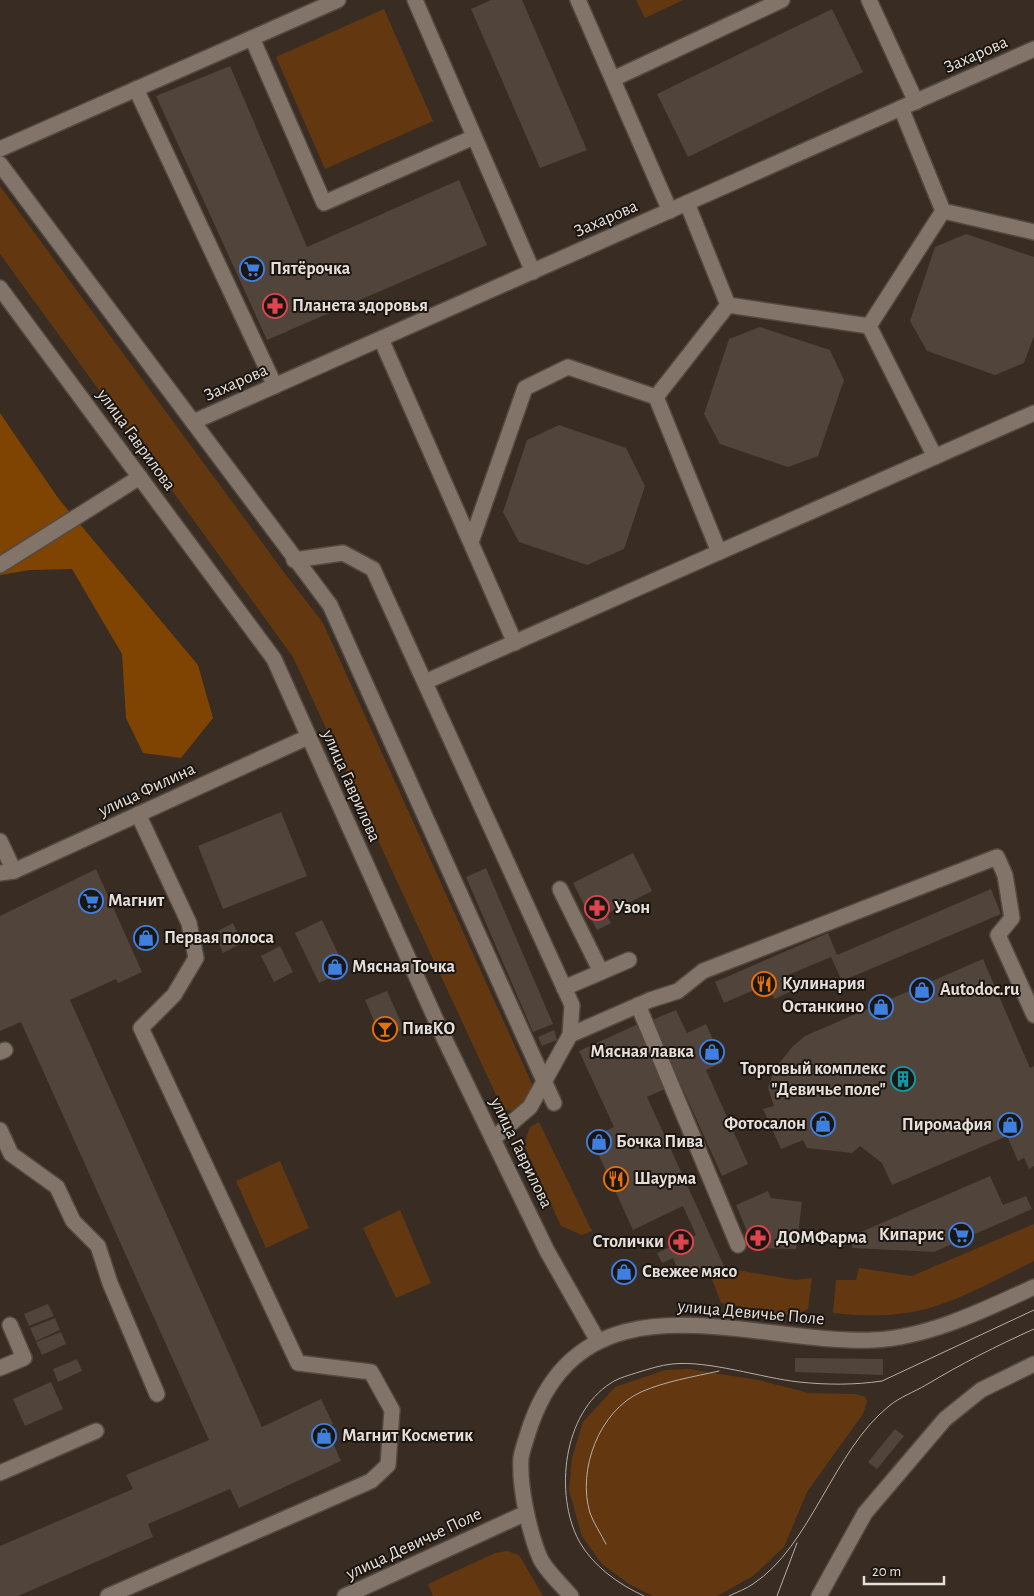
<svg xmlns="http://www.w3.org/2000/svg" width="1034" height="1596" viewBox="0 0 1034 1596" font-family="'Alegreya Sans',sans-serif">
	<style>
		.green { fill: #633811 }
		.forest { fill: #7f4401 }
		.building { fill: #51443b }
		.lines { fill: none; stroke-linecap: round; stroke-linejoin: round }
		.lane-casing { stroke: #534941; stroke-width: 18 }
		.street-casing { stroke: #534941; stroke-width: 18 }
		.secondary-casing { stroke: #534941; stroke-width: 18 }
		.lane { stroke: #827469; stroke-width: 15 }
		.street { stroke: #827469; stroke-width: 15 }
		.secondary { stroke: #827469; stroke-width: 15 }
		.tram { stroke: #b6ada6; stroke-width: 1 }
		.labels { text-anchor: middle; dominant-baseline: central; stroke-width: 4; stroke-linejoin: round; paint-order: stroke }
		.street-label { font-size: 18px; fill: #e6ded8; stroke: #1b1612 }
		.poi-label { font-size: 18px; font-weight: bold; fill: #e6ded8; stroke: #1b1612; text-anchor: start }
	</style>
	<rect width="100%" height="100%" fill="#382c23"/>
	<g class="green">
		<polygon points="636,0 683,0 645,18"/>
		<polygon points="384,9 433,121 325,169 276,57"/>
		<polygon points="0,186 283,571 323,623 533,1086 530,1100 518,1111 503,1110 293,657 0,254"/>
		<polygon points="539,1122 592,1231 582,1235 561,1226 524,1145 530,1127"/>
		<polygon points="280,1161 309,1228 266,1248 236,1181"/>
		<polygon points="400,1210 431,1283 396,1298 363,1228"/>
		<path d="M 1034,1224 L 1034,1261 C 1002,1277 969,1295 936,1306 C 903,1317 866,1317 833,1313 L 836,1280 L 856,1280 L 859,1268 L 912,1276 Z"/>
		<polygon points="737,1270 795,1280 812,1278 808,1309 793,1316 721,1303 712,1279"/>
		<polygon points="689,1369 758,1380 809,1393 855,1394 865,1397 867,1401 863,1414 807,1492 784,1547 753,1576 717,1596 653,1596 629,1584 602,1564 582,1536 569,1490 572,1458 583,1422 615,1387 665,1370"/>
		<polygon points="507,1551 519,1555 543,1596 433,1596 428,1584 495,1553"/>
	</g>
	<polygon class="forest" points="0,413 58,498 198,665 213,718 181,758 143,753 126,718 122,654 72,569 30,570 0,575"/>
	<g class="building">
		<polygon points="491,0 522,0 587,150 540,168 471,9"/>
		<polygon points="832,9 863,72 688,157 657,94"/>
		<polygon points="230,66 307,247 459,180 487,245 267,340 156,96"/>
		<polygon points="966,234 1034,257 1034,336 1024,363 995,375 927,351 910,321 935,247"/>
		<polygon points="760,327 830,350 844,380 818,456 788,467 720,444 704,414 729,339"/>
		<polygon points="559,425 626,448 645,486 624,549 587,565 519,542 503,512 527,440"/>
		<polygon points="281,812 307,876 223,909 198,846"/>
		<polygon points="633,853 652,891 606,914 611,923 597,930 573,883"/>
		<polygon points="486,868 553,1024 533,1032 466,877"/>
		<polygon points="96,869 142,972 118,983 116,979 70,1000 262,1427 321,1399 333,1424 326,1427 341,1461 239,1508 230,1489 148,1524 153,1537 18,1596 0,1596 0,1546 133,1489 126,1475 209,1440 21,1022 0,1031 0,916"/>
		<polygon points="991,889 1001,914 842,981 831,957 786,976 792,991 774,999 768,984 724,1003 715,982 828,933 837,955"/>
		<polygon points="322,920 346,970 319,983 295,933"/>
		<polygon points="233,923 242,943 223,953 214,933"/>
		<polygon points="147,928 155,943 144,949 137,933"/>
		<polygon points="280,946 293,972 274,982 261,956"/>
		<polygon points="983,959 1030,1068 1034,1066 1034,1166 1029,1169 1024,1158 1018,1161 1007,1136 892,1185 882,1163 860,1146 852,1153 807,1148 803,1140 781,1149 763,1109 774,1106 768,1088 774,1070 792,1047 805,1036"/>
		<polygon points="387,991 404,1029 382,1039 365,1000"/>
		<polygon points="676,1010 687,1033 706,1024 723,1062 706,1070 748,1164 722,1176 652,1020"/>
		<polygon points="638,1024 667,1088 647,1097 724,1266 700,1277 695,1266 679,1273 673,1258 662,1263 657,1253 696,1235 683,1206 633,1230 591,1138 614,1127 579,1051"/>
		<polygon points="554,1030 557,1040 542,1046 538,1037"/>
		<polygon points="990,1176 1003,1205 1026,1196 1032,1209 934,1252 852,1248 854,1235"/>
		<polygon points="768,1191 771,1198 802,1202 796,1249 754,1248 736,1205"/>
		<polygon points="627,1262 633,1276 621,1282 614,1269"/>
		<polygon points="48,1304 54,1316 29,1326 24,1314"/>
		<polygon points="55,1318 60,1330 36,1341 30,1328"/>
		<polygon points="61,1332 66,1344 42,1355 36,1342"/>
		<polygon points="795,1358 883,1359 883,1375 795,1372"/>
		<polygon points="77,1359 82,1371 58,1382 53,1369"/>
		<polygon points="51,1382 63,1409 25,1426 13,1399"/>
		<polygon points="895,1429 904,1436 877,1469 868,1462"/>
	</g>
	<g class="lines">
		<defs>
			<g id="lane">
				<polyline points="415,0 533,272"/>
				<polyline points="578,0 670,211"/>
				<polyline points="869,0 916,102"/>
				<polyline points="252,38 338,0"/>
				<polyline points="613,79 782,0"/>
				<polyline points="136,89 275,386"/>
				<polyline points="901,108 943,211 1034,232"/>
				<polyline points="0,149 252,38 324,203 474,137"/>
				<polyline points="0,164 330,605 554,1103"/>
				<polyline points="687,203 728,305 869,326"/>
				<polyline points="381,339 515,643"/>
				<polyline points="193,422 1034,49"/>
				<polyline points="935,457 869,326 943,211"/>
				<polyline points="471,542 525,388 568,367 656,397"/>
				<polyline points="719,552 656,397 728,305"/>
				<polyline points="294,560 343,553 373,569 572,1005 570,1035 530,1107 494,1138"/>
				<polyline points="0,565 140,477"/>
				<polyline points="425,682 1034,413"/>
				<polyline points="0,841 14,871"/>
				<polyline points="560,889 601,972"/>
				<polyline points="564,988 629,960"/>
				<polyline points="638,1005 738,1245"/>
				<polyline points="570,1035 650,1000 678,991 703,971 997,857 1005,875 1012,918 998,935 1034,1015"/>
				<polyline points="0,1052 5,1050"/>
				<polyline points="0,1130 11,1154 57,1187 73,1221 98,1246 110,1283 157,1394"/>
				<polyline points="0,1368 24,1358 10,1325"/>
				<polyline points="0,1473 96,1431"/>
				<polyline points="108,1596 371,1481 388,1465 392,1410 371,1372 298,1363 141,1028 174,995 196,958 189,923 138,814"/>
			</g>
			<g id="street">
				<polyline points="0,288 274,659 444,1038 547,1251 598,1341"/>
				<polyline points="0,873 14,871 308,737"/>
			</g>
			<g id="secondary">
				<polyline points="345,1596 526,1513"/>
				<path d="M 571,1596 C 561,1584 546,1571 540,1558 C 529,1532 519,1486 521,1458 C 522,1451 525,1443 527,1436 C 579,1264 748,1345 874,1340 C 929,1337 984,1310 1034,1287"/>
				<polyline points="819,1596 865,1513 945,1419 981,1390 1034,1364"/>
			</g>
		</defs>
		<use href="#lane" class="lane-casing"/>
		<use href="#street" class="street-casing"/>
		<use href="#secondary" class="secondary-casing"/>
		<use href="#lane" class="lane"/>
		<use href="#street" class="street"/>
		<use href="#secondary" class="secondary"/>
		<g class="tram">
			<path d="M 606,1544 C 601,1534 594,1524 590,1513 C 577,1470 599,1411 641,1392 C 666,1381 693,1377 719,1371"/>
			<path d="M 644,1596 C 618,1584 593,1566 579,1541 C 554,1494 563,1413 611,1383 C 618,1378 630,1375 639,1372 C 649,1369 661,1365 672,1364 C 708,1360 762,1378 799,1382 C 827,1385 855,1385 882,1381 L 1034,1310"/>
			<path d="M 729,1596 C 737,1592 746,1589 753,1584 C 811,1546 833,1451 889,1406 C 900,1397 914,1392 926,1385 C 961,1364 996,1346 1034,1329"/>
			<polyline points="777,1596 797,1543"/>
		</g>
	</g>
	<defs>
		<symbol id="supermarket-ring" viewBox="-11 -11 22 22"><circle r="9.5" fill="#1b1612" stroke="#3f7fe0" stroke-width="1.5"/><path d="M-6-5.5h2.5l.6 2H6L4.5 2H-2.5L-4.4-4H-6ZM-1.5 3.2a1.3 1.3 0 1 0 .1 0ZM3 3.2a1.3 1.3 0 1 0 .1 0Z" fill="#3f7fe0"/></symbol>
		<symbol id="pharmacy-ring" viewBox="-11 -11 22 22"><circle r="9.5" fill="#1b1612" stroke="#e0444e" stroke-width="1.5"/><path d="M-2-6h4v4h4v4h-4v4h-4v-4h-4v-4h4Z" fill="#e0444e"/></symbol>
		<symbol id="shop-ring" viewBox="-11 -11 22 22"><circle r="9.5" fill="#1b1612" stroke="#3f7fe0" stroke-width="1.5"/><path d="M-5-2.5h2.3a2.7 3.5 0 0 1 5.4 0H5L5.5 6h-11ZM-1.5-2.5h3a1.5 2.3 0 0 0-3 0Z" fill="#3f7fe0"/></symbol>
		<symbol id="restaurant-ring" viewBox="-11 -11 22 22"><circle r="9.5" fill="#1b1612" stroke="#e8710a" stroke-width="1.5"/><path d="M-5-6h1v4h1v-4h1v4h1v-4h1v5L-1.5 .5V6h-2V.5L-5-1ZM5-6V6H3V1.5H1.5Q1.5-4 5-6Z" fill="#e8710a"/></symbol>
		<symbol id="bar-ring" viewBox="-11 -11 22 22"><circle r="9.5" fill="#1b1612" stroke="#e8710a" stroke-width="1.5"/><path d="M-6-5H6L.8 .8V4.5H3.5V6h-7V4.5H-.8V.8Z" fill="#e8710a"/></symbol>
		<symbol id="building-ring" viewBox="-11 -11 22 22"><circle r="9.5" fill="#1b1612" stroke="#0f9aa8" stroke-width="1.5"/><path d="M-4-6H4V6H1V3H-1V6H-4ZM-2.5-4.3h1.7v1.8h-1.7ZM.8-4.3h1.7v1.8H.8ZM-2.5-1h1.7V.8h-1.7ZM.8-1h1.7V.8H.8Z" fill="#0f9aa8"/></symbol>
	</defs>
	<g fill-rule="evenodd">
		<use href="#supermarket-ring" x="238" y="255" width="28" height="28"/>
		<use href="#pharmacy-ring" x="261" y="292" width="28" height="28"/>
		<use href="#supermarket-ring" x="77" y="887" width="28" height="28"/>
		<use href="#pharmacy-ring" x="583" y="894" width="28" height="28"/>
		<use href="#shop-ring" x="132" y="924" width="28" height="28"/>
		<use href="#shop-ring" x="321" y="953" width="28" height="28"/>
		<use href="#restaurant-ring" x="750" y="970" width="28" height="28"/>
		<use href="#shop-ring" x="908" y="976" width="28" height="28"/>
		<use href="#shop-ring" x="867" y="993" width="28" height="28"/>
		<use href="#bar-ring" x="371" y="1015" width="28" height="28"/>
		<use href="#shop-ring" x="698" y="1038" width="28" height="28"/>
		<use href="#building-ring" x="889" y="1065" width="28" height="28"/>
		<use href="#shop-ring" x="809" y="1110" width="28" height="28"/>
		<use href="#shop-ring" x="996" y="1111" width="28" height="28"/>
		<use href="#shop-ring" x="585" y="1128" width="28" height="28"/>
		<use href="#restaurant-ring" x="602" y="1165" width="28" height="28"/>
		<use href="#supermarket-ring" x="947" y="1221" width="28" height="28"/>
		<use href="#pharmacy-ring" x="744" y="1224" width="28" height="28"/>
		<use href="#pharmacy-ring" x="667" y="1228" width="28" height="28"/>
		<use href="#shop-ring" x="610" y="1258" width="28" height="28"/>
		<use href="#shop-ring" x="310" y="1422" width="28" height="28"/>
	</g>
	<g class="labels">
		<g class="street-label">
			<text transform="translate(976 55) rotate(-24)">Захарова</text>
			<text transform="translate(606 219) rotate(-24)">Захарова</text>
			<text transform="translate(236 383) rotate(-24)">Захарова</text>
			<text transform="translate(136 440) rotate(54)">улица Гаврилова</text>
			<text transform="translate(351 786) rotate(66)">улица Гаврилова</text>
			<text transform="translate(147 790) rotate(-25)">улица Филина</text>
			<text transform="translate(521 1153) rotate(64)">улица Гаврилова</text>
			<text transform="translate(751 1313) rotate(5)">улица Девичье Поле</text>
			<text transform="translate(414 1544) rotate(-25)">улица Девичье Поле</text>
		</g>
		<g class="poi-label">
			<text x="270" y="269">Пятёрочка</text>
			<text x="292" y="306">Планета здоровья</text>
			<text x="108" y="901">Магнит</text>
			<text x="614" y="908">Узон</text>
			<text x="164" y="938">Первая полоса</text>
			<text x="352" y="967">Мясная Точка</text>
			<text x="782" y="984">Кулинария</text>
			<text x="940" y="990">Autodoc.ru</text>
			<text x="864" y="1007" text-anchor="end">Останкино</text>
			<text x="402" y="1029">ПивКО</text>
			<text x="694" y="1052" text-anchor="end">Мясная лавка</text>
			<text x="886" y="1069" text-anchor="end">Торговый комплекс<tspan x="886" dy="21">"Девичье поле"</tspan></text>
			<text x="806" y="1124" text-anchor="end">Фотосалон</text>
			<text x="992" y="1125" text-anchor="end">Пиромафия</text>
			<text x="616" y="1142">Бочка Пива</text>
			<text x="634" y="1179">Шаурма</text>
			<text x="944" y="1235" text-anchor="end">Кипарис</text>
			<text x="776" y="1238">ДОМФарма</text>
			<text x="664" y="1242" text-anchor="end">Столички</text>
			<text x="642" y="1272">Свежее мясо</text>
			<text x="342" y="1436">Магнит Косметик</text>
		</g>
	</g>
	<path d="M864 1576v8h80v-8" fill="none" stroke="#e6ded8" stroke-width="2.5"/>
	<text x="872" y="1576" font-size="15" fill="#e6ded8" stroke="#1b1612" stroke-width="4" paint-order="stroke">20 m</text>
</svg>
